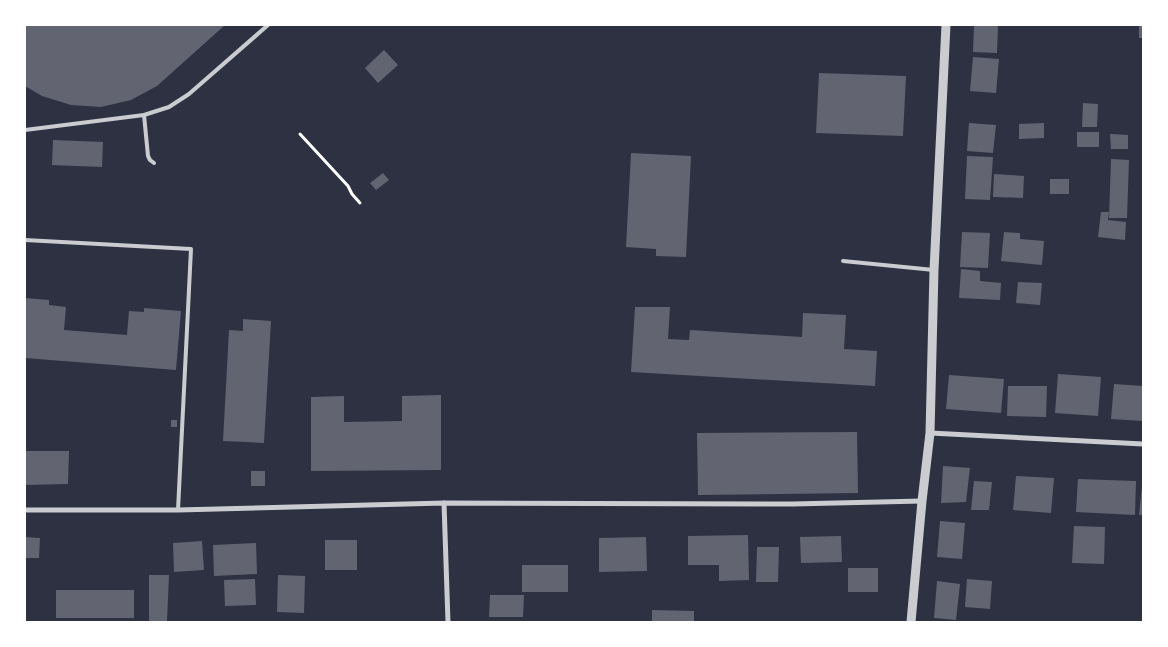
<svg xmlns="http://www.w3.org/2000/svg" width="1168" height="647" viewBox="0 0 1168 647" font-family="'Golos Text',sans-serif">
	<style>
		.building { fill: #626471 }
		.lines { fill: none; stroke-linecap: round; stroke-linejoin: round }
		.path { stroke: #fff; stroke-width: 3 }
		.service { stroke: #caccd0; stroke-width: 4 }
		.minor { stroke: #caccd0; stroke-width: 5 }
		.tertiary { stroke: #caccd0; stroke-width: 9 }
	</style>
	<rect width="100%" height="100%" fill="#2d3142"/>
	<g class="building">
		<polygon points="25,25 225,25 157,86 131,100 101,107 71,105 42,96 25,86"/>
		<polygon points="974,25 998,25 997,53 973,52"/>
		<rect x="1139" y="25" width="4" height="13"/>
		<polygon points="384,50 398,65 378,83 365,68"/>
		<polygon points="973,57 999,59 996,93 970,91"/>
		<polygon points="819,73 906,76 903,136 816,133"/>
		<polygon points="1083,103 1098,104 1097,127 1082,127"/>
		<polygon points="969,123 996,125 993,153 967,151"/>
		<polygon points="1044,123 1044,138 1019,139 1019,124"/>
		<rect x="1077" y="132" width="22" height="15"/>
		<polygon points="1110,134 1128,135 1128,149 1111,149"/>
		<polygon points="53,140 103,142 102,167 52,165"/>
		<polygon points="631,153 691,156 686,257 656,256 656,249 626,247"/>
		<polygon points="967,156 993,157 990,200 965,199"/>
		<polygon points="1111,159 1129,160 1127,218 1109,218"/>
		<polygon points="383,173 389,180 376,190 370,183"/>
		<polygon points="994,174 1024,176 1023,198 993,197"/>
		<rect x="1050" y="179" width="19" height="15"/>
		<polygon points="1101,212 1109,212 1108,220 1126,222 1125,240 1098,237"/>
		<polygon points="962,232 990,233 988,268 960,267"/>
		<polygon points="1004,232 1020,233 1020,239 1044,241 1042,265 1001,261"/>
		<polygon points="961,269 980,271 980,281 1001,283 1000,300 959,298"/>
		<polygon points="1018,282 1042,283 1040,305 1016,303"/>
		<polygon points="25,298 49,300 49,305 66,307 64,330 127,335 129,311 144,312 144,308 181,311 176,370 25,358"/>
		<polygon points="635,307 670,307 668,339 689,340 690,330 802,337 803,313 846,315 844,349 877,351 875,386 631,372"/>
		<polygon points="243,319 271,321 264,443 223,441 229,330 243,331"/>
		<polygon points="1058,374 1101,377 1098,416 1055,413"/>
		<polygon points="949,375 1004,379 1001,413 946,409"/>
		<polygon points="1114,384 1143,386 1143,421 1111,419"/>
		<polygon points="1008,386 1047,386 1046,417 1007,416"/>
		<polygon points="441,395 441,470 311,471 311,397 344,396 344,422 402,421 402,396"/>
		<rect x="171" y="420" width="6" height="7"/>
		<polygon points="857,432 858,493 698,495 697,433"/>
		<polygon points="25,451 69,451 68,484 25,485"/>
		<polygon points="943,466 970,468 966,502 941,503"/>
		<rect x="251" y="471" width="14" height="15"/>
		<polygon points="1016,476 1054,478 1051,513 1013,510"/>
		<polygon points="1078,479 1136,481 1135,515 1076,512"/>
		<polygon points="974,481 992,482 989,510 971,510"/>
		<polygon points="1142,486 1143,487 1143,515 1139,515"/>
		<polygon points="940,521 965,523 962,559 937,557"/>
		<polygon points="1074,526 1105,527 1104,564 1072,563"/>
		<polygon points="748,535 749,580 719,581 719,565 688,565 688,536"/>
		<polygon points="841,536 842,562 801,563 800,537"/>
		<polygon points="25,537 40,538 39,558 25,558"/>
		<polygon points="646,537 647,571 599,572 599,538"/>
		<rect x="325" y="540" width="32" height="30"/>
		<polygon points="202,541 204,570 174,572 173,543"/>
		<polygon points="256,543 257,574 214,576 213,545"/>
		<polygon points="757,547 779,547 778,582 756,582"/>
		<rect x="522" y="565" width="46" height="27"/>
		<rect x="848" y="568" width="30" height="24"/>
		<polygon points="149,575 169,575 167,622 149,622"/>
		<polygon points="278,575 305,576 304,613 277,612"/>
		<polygon points="255,579 256,605 225,606 224,580"/>
		<polygon points="967,579 992,581 990,609 965,607"/>
		<polygon points="937,581 960,584 956,620 934,618"/>
		<rect x="56" y="590" width="78" height="28"/>
		<polygon points="490,595 524,595 523,617 489,617"/>
		<polygon points="652,610 694,611 694,622 652,622"/>
	</g>
	<g class="lines">
		<polyline class="path" points="300,134 348,186 352,194 360,203"/>
		<g class="service">
			<polyline points="144,115 148,156 150,160 154,163"/>
			<polyline points="25,130 144,115 169,107 189,94 268,25"/>
			<polyline points="25,240 191,249 178,510"/>
			<polyline points="843,261 934,270"/>
		</g>
		<g class="minor">
			<polyline points="930,433 1143,444"/>
			<polyline points="444,503 448,622"/>
			<polyline points="25,510 178,510 444,503 793,504 922,501"/>
		</g>
		<polyline class="tertiary" points="911,622 922,501 930,433 934,270 946,25"/>
	</g>
	<rect width="1168" height="647" fill="none" stroke="#ffffff" stroke-width="52"/>
</svg>
